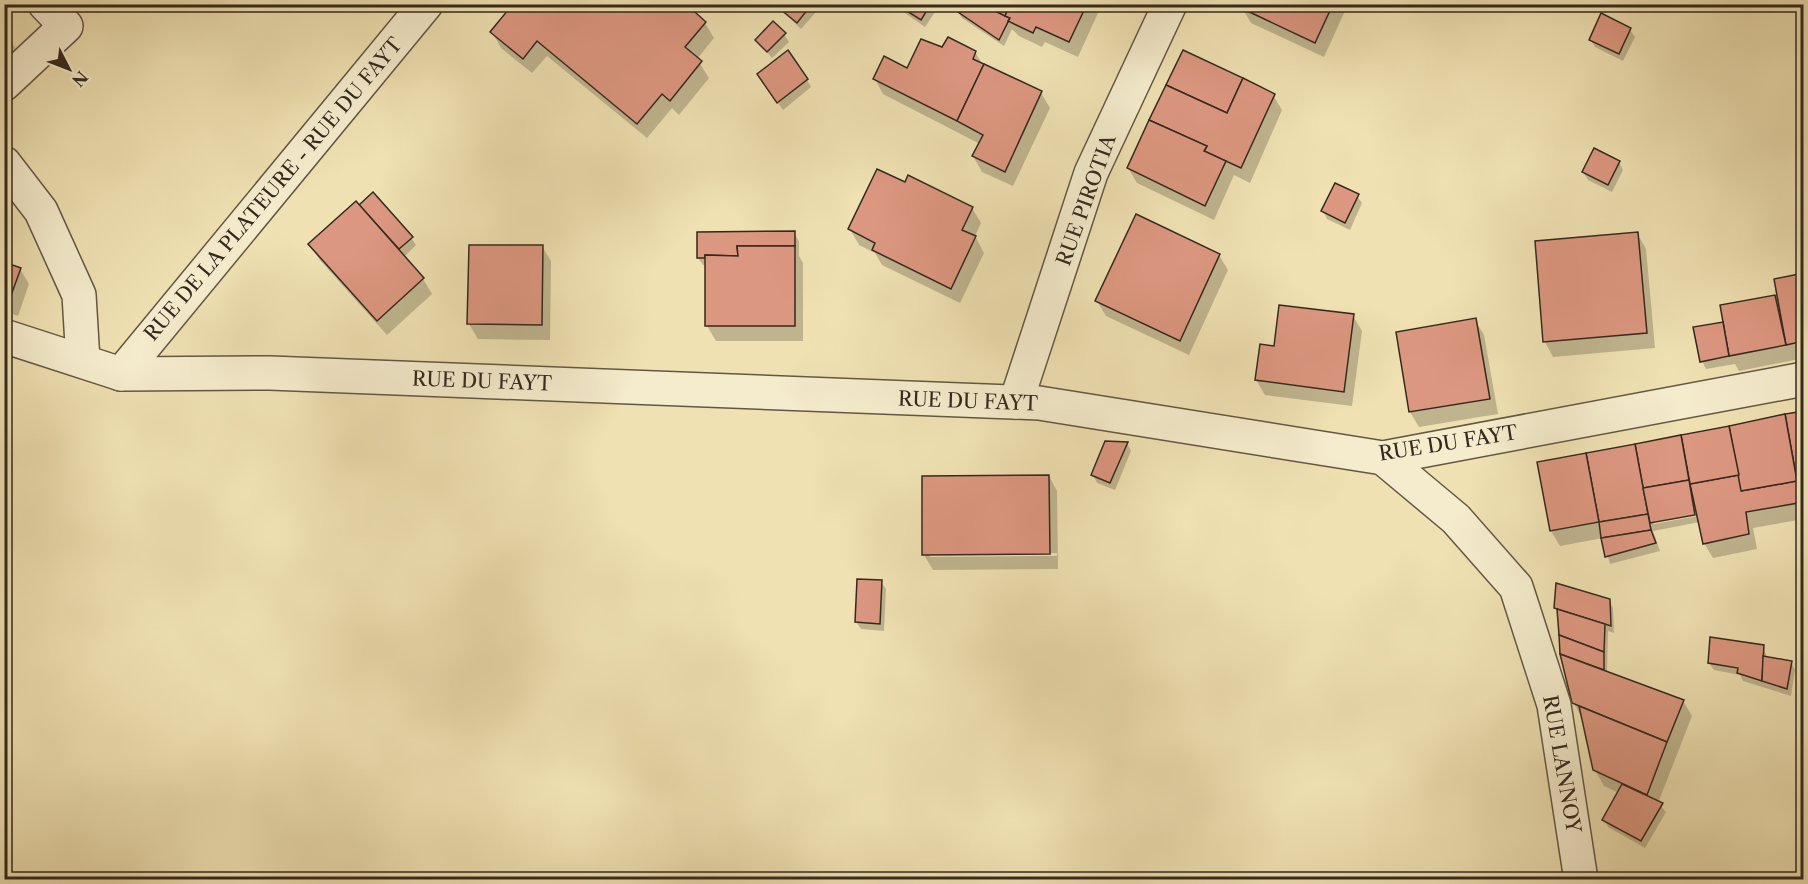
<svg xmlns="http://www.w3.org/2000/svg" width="1808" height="884" viewBox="0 0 1808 884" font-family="'Libre Caslon Text',serif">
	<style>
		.shadow { fill: #0003; fill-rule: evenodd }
		.building { fill: #dc9780; stroke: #34291f; stroke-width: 1.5 }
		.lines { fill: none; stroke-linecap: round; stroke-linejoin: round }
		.minor-casing { stroke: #635744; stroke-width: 36 }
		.minor { stroke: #f5eccd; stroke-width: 33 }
		.labels { text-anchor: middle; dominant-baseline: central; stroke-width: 4.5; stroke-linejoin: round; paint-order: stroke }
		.street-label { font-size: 20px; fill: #34291f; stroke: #f5eccd }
	</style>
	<rect width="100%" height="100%" fill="#efe1b2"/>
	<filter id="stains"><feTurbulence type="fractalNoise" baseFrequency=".00333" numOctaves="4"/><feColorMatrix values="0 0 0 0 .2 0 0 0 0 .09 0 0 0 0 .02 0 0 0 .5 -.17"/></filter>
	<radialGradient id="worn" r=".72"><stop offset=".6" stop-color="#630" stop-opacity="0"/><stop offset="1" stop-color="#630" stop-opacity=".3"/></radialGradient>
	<g class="shadow">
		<polygon points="775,4 823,4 801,29"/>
		<polygon points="892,4 938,4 939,6 925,27"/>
		<polygon points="960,4 1102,4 1078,57 1045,42 1042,47 1019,36 1012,29 1004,46 962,18 957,10"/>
		<polygon points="1244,4 1341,4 1345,11 1324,57 1251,23 1242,8"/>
		<polygon points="705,23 714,38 697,59 709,78 679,115 672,108 647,138 547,56 532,73 501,48 492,32"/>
		<polygon points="4,30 15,48 4,58"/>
		<polygon points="1630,30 1635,37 1623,61 1595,47 1591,40"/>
		<polygon points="784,34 789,42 772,58 757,40"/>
		<polygon points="975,52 983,65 1041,93 1050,108 1013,186 982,172 973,156 980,144 883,94 875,79"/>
		<polygon points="807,80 811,87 783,110 763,82"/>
		<polygon points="1273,95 1282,110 1250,183 1234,175 1214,220 1137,183 1128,168"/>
		<polygon points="1619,162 1623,170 1612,192 1588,180 1583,172"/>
		<polygon points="905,184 972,208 981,223 975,236 984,253 960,303 882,265 875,253 859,245 850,229"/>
		<polygon points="1357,196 1362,203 1350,230 1327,219 1323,211"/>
		<polygon points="365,210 411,238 416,245 404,257 423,279 432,294 387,335 319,259 310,244"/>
		<polygon points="794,233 799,241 799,256 803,263 803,341 716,341 707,326 706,265 703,265 698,258"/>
		<polygon points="1637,233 1646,249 1655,348 1553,357 1545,342"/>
		<polygon points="542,246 551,261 550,340 478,339 469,324"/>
		<polygon points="4,252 13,266 20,269 29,284 18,316 4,311"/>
		<polygon points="1219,255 1228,270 1189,355 1106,316 1097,301"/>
		<polygon points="1804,275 1804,358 1739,371 1735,364 1706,369 1702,361 1726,329 1722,306 1776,296 1775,280"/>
		<polygon points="1353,316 1362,331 1352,406 1265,395 1256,380 1275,348"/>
		<polygon points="1475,320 1484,335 1498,414 1419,427 1410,412"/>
		<path d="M 1804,412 L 1804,519 L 1753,528 L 1757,549 L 1713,558 L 1704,543 L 1700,522 L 1653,531 L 1660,551 L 1610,564 L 1603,538 L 1560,546 L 1551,531 L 1539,464 ZM 1703,512 L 1703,515 L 1654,524 L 1654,521 Z"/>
		<polygon points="1127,443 1131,451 1115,490 1097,483 1093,475"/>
		<path d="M 1049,476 L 1057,491 L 1058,569 L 933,570 L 924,555 L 924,477 ZM 1057,553 L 1057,556 L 930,557 L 930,554 Z"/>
		<polygon points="881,582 886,589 884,631 861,629 856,622"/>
		<polygon points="1609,600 1613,608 1614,633 1608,631 1607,673 1683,701 1692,716 1658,803 1666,812 1645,848 1608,827 1604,820 1619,793 1604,786 1595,770 1582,718 1573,702 1562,653 1559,613 1556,607"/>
		<polygon points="1763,646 1767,658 1791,662 1795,670 1791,696 1743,681 1740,675 1714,670 1709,663"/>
	</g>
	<g class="building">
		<polygon points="513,4 686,4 706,22 685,47 702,61 670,101 662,94 637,124 537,41 523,59 490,32"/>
		<polygon points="774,4 812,4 797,23"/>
		<polygon points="896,4 931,4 921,20"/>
		<polygon points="958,4 996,4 993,10 1010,18 999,40 955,10"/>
		<polygon points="996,4 1010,4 1005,16 993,10"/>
		<polygon points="1010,4 1087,4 1069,42 1036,27 1033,33 1008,21 1010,18 1005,16"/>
		<polygon points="1242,4 1333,4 1315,43 1241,8"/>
		<polygon points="1601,13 1631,28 1619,54 1589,40"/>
		<polygon points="773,21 786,33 767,52 755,40"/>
		<polygon points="948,37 976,51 973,59 984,64 957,121 873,79 884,56 907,68 921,39 942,47"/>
		<polygon points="788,50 808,79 777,103 757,74"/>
		<polygon points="1183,50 1243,78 1227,113 1166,85"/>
		<polygon points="984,64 1042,91 1005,172 972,156 983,135 957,121"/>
		<polygon points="1243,78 1275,94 1241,168 1204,151 1207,146 1149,120 1166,85 1227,113"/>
		<polygon points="1149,120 1207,146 1204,151 1226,161 1205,206 1127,168"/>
		<polygon points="1594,148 1620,161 1608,185 1582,172"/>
		<polygon points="877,169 905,182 908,175 973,207 962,230 976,236 951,289 872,250 875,243 848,229"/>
		<polygon points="1335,183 1359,194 1345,223 1321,211"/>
		<polygon points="373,192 413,237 399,249 359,205"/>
		<polygon points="356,201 424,278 377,321 308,244"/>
		<polygon points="1136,214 1220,254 1180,341 1095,301"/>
		<polygon points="795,231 795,246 737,246 738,256 705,255 705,258 697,258 697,232"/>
		<polygon points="1638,232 1647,333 1543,342 1535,241"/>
		<polygon points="469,245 543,245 542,325 467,324"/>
		<polygon points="737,246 795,246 795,326 705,326 705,255 738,256"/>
		<polygon points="4,262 21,268 9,301 4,300"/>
		<polygon points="1804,273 1804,341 1786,345 1774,279"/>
		<polygon points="1775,295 1786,345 1729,356 1720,305"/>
		<polygon points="1279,305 1354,314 1344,392 1255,380 1260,344 1274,346"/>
		<polygon points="1476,318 1490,399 1409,412 1396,332"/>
		<polygon points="1723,322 1729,356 1700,362 1693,327"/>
		<polygon points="1804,411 1804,502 1746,512 1749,534 1703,544 1690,484 1739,475 1742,491 1797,481 1785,414"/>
		<polygon points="1785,414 1797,481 1741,491 1729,426"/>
		<polygon points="1729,426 1739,475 1690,484 1681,435"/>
		<polygon points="1681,435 1689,480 1643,488 1635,444"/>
		<polygon points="1105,441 1128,442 1110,483 1091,475"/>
		<polygon points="1635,444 1648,514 1599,522 1586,453"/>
		<polygon points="1586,453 1599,522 1550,531 1537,462"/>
		<polygon points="1049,475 1050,554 922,555 922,476"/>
		<polygon points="1689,480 1695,515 1650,523 1643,488"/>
		<polygon points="1648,514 1651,530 1601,538 1599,522"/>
		<polygon points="1651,530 1656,543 1605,557 1601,538"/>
		<polygon points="857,579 882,580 880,624 855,622"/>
		<polygon points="1556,583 1610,599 1611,626 1554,608"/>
		<polygon points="1557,609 1605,624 1604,652 1559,635"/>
		<polygon points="1559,635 1604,652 1604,670 1560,654"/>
		<polygon points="1710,637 1764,645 1762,681 1737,673 1738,668 1708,663"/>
		<polygon points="1560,654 1684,700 1667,742 1572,703"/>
		<polygon points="1763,656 1792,661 1787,689 1762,681"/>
		<polygon points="1579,706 1667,742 1647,795 1593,770"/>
		<polygon points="1622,784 1663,803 1641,841 1602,820"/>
	</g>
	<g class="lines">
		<defs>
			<g id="minor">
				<polyline points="4,84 66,26 45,4"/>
				<polyline points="4,163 41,211 79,295 83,361"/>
				<polyline points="4,336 121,374 270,373 1039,403 1383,458 1804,379"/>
				<polyline points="121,374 426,4"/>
				<polyline points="1016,402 1091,173 1170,4"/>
				<polyline points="1383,458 1456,519 1516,587 1554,705 1581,880"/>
			</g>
		</defs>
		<use href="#minor" class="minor-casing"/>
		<use href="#minor" class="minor"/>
	</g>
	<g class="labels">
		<g class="street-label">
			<text transform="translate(273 189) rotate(-50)">RUE DE LA PLATEURE - RUE DU FAYT</text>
			<text transform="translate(1086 200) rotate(-70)">RUE PIROTIA</text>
			<text transform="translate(482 381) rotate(2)">RUE DU FAYT</text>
			<text transform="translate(968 401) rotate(2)">RUE DU FAYT</text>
			<text transform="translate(1448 443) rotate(-9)">RUE DU FAYT</text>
			<text transform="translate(1562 764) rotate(80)">RUE LANNOY</text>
		</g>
	</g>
	<rect width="1808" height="884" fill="none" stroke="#efe1b2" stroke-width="24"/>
	<rect x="6" y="6" width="1796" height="872" fill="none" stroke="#34291f" stroke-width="3"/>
	<rect x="12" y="12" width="1784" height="860" fill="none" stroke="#34291f" stroke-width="1.5"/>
	<g transform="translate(69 69) rotate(132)" stroke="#f5eccd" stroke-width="4.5" paint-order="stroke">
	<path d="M0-4.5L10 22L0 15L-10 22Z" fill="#34291f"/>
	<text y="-9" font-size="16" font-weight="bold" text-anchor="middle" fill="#34291f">N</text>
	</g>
	<rect width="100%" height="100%" filter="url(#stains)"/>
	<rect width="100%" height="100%" fill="url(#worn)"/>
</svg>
